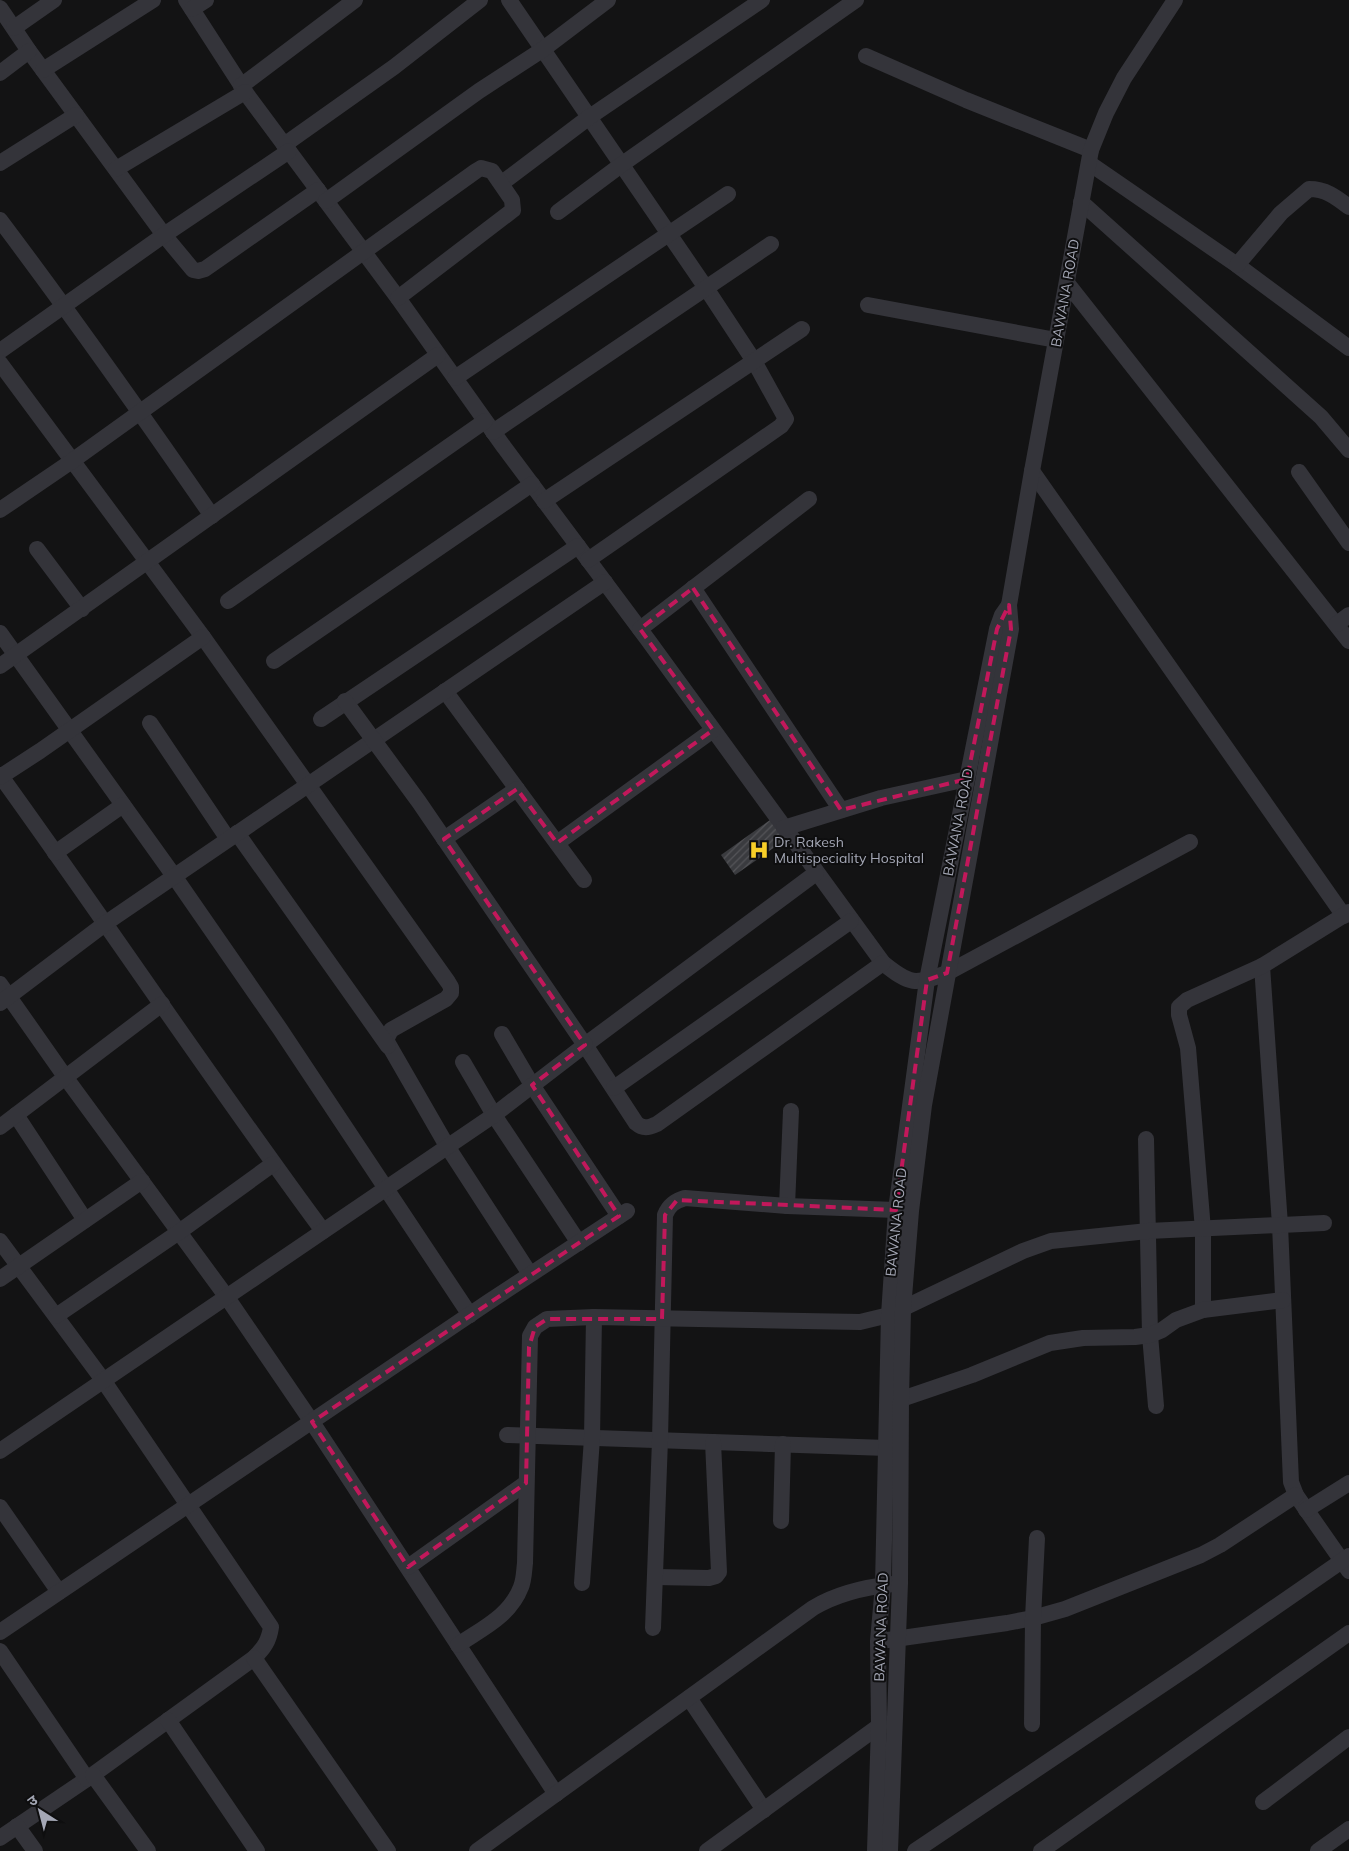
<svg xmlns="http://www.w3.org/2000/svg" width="1349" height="1851" viewBox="0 0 1349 1851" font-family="Mulish,'Noto Sans Devanagari',sans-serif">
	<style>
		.building { fill: url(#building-hatch) }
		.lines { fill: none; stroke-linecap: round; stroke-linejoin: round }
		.minor { stroke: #34343a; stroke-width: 16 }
		.marked { fill: none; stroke: #c2185b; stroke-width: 4; stroke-dasharray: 10 6; stroke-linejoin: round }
		.labels { text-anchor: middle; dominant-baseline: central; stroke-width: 4; stroke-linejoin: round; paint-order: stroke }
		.street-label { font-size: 14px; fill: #a4a7b5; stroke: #0e0e0f }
		.poi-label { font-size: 14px; fill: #a4a7b5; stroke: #0e0e0f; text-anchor: start }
	</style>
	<defs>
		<pattern id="building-hatch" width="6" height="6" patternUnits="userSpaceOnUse" patternTransform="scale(1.25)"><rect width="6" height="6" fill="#3a3b3f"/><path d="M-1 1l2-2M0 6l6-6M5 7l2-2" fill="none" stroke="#545458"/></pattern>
	</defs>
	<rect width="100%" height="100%" fill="#131314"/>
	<polygon class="building" points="770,820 785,840 735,875 721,855"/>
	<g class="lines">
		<g class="minor">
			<path d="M 186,0 L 248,96 L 398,298 L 504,447 L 648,640 L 883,963 C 910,985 915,985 947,973 L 1190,842"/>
			<polyline points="509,0 706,288 754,361 786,419 781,426 588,560"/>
			<polyline points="0,8 29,51 164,235 193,270 198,271 205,269 318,190"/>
			<polyline points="192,9 206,0"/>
			<polyline points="14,28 54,0"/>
			<polyline points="866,56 966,100 1091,150"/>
			<polyline points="43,70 153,0"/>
			<polyline points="0,73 29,51"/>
			<polyline points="241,86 355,0"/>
			<polyline points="284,145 394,67 480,0"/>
			<polyline points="0,163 76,115"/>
			<polyline points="1089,163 1237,265 1349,348"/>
			<polyline points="116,169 245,92"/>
			<polyline points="502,183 588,118 762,0"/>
			<polyline points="326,201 479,91 542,50 608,0"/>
			<polyline points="1081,202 1321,417 1349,450"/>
			<polyline points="558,212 621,165 856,0"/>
			<path d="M 0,220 C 73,317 143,416 212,516"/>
			<path d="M 1237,265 L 1281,213 L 1309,189 C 1326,189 1336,197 1349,207"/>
			<polyline points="1067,283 1349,641"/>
			<polyline points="868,305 1056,340"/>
			<polyline points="0,351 164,235 289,151"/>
			<polyline points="0,363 203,637 448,982 451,987 451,993 446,999 391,1030 386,1040 447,1146 530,1274"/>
			<polyline points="455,378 728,194"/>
			<polyline points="493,432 771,244"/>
			<polyline points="1032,471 1344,916"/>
			<polyline points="1299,472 1349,543"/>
			<polyline points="544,501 802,329"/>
			<polyline points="0,510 72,461 476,171 481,168 492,171 512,200 513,210 398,298"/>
			<polyline points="37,549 82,609"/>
			<polyline points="693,588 841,810"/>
			<polyline points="228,601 485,421"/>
			<polyline points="1337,624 1349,615"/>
			<polyline points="640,629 809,499"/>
			<polyline points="0,633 174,876 280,1029 470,1315"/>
			<polyline points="274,661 532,484"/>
			<polyline points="0,666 438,355"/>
			<polyline points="445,691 584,880"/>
			<polyline points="321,719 578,546"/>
			<polyline points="150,723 228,839"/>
			<path d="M 0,775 C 109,926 212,1081 323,1231"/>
			<polyline points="0,777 40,751 203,637"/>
			<polyline points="784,828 881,798 967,779"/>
			<polyline points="237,833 388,1046"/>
			<polyline points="444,839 517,789"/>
			<polyline points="557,843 713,730"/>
			<polyline points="55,853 123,805"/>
			<path d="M 816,873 L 585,1045 L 636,1123 C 643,1129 648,1128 657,1124 L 883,963"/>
			<polyline points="1262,966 1280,1225 1291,1482 1296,1495 1349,1571"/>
			<polyline points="0,984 66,1078 226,1296 312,1422 556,1794"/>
			<polyline points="0,1003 106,923 605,582"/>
			<polyline points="502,1034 532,1085 619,1216"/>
			<polyline points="463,1062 494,1115 579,1243"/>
			<polyline points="614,1088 851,921"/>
			<polyline points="16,1115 85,1220"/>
			<polyline points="0,1127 162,1004"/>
			<polyline points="1146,1139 1150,1335 1156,1406"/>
			<polyline points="787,1206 791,1111"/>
			<path d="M 0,1241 L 103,1380 L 271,1627 C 269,1641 264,1648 254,1658 L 87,1779 L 0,1838"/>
			<polyline points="0,1279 142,1181"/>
			<polyline points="1203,1310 1203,1230 1188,1048 1179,1015 1179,1007 1187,1000 1262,966 1349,912"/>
			<polyline points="56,1316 179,1232 273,1164"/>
			<polyline points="890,1403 972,1375 1050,1343 1083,1338 1135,1337 1150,1335 1162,1330 1176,1320 1203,1310 1283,1300"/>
			<polyline points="507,1435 887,1448"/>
			<polyline points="0,1451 494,1115 585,1045 419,802 345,701"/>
			<polyline points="0,1507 59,1592"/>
			<polyline points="1306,1510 1349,1483"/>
			<polyline points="781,1521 783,1444"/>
			<polyline points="408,1567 526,1483"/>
			<polyline points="655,1577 709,1578 716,1576 719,1572 713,1442"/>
			<polyline points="582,1583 592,1438 594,1317"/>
			<path d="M 653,1628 L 660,1440 L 665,1215 C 669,1205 675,1201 685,1198 L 787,1206 L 896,1210"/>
			<polyline points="0,1632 490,1301 627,1211"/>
			<polyline points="888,1640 1007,1623 1033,1618 1065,1609 1201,1555 1220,1545 1296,1495"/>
			<path d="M 458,1645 C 483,1628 510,1616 521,1587 C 524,1580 524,1571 525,1563 L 530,1336 L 535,1327 L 547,1319 L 594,1317 L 860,1322 L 889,1315 L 1023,1251 L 1051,1241 L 1148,1231 L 1324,1223"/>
			<polyline points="0,1651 87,1779"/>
			<polyline points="254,1658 388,1851"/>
			<polyline points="689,1698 764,1810"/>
			<polyline points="168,1720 257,1851"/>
			<polyline points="1032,1724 1033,1618 1037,1538"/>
			<polyline points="93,1775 148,1851"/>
			<polyline points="1263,1802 1349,1737"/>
			<polyline points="17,1826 35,1851"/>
			<path d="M 477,1851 L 813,1608 C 836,1594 866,1587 893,1584"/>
			<polyline points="707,1851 879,1726"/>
			<polyline points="875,1851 879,1726 878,1641 883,1585 889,1315 896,1210 927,980 997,629 1002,615 1009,605"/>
			<polyline points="890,1851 900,1583 901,1400 903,1309 911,1211 924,1105 1011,629 1009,605 1032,471 1091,150 1106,113 1124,78 1175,0"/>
			<polyline points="915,1851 1193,1664 1349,1556"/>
			<polyline points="1041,1851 1349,1633"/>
			<polyline points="1318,1851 1349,1829"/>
		</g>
	</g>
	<path class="marked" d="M 693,588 L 841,810 L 967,779 L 997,629 L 1009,605 L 1011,629 L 947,973 L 927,980 L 896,1210 L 677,1200 L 665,1215 L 662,1319 L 547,1319 L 535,1327 L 529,1347 L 526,1483 L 408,1567 L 312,1422 L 619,1216 L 532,1085 L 585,1045 L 444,839 L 517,789 L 557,843 L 713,730 L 640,629 Z"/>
	<defs>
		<symbol id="hospital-bare" viewBox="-9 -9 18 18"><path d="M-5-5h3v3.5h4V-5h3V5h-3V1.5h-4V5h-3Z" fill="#f7ce28" stroke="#0e0e0f" stroke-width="2.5" paint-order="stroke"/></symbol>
	</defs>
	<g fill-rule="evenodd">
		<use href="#hospital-bare" x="745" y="836" width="28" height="28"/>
	</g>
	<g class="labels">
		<g class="street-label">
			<text transform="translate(1065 293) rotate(-80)">BAWANA ROAD</text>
			<text transform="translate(958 822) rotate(-79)">BAWANA ROAD</text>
			<text transform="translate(896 1222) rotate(-84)">BAWANA ROAD</text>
			<text transform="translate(881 1627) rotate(-88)">BAWANA ROAD</text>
		</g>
		<g class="poi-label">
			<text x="774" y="842">Dr. Rakesh<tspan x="774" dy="16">Multispeciality Hospital</tspan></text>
		</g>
	</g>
	<g transform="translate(40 1811) rotate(324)" stroke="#0e0e0f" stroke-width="4" paint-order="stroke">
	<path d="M0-4L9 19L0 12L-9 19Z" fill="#a4a7b5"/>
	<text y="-8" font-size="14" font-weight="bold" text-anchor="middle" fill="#a4a7b5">उ</text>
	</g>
</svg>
